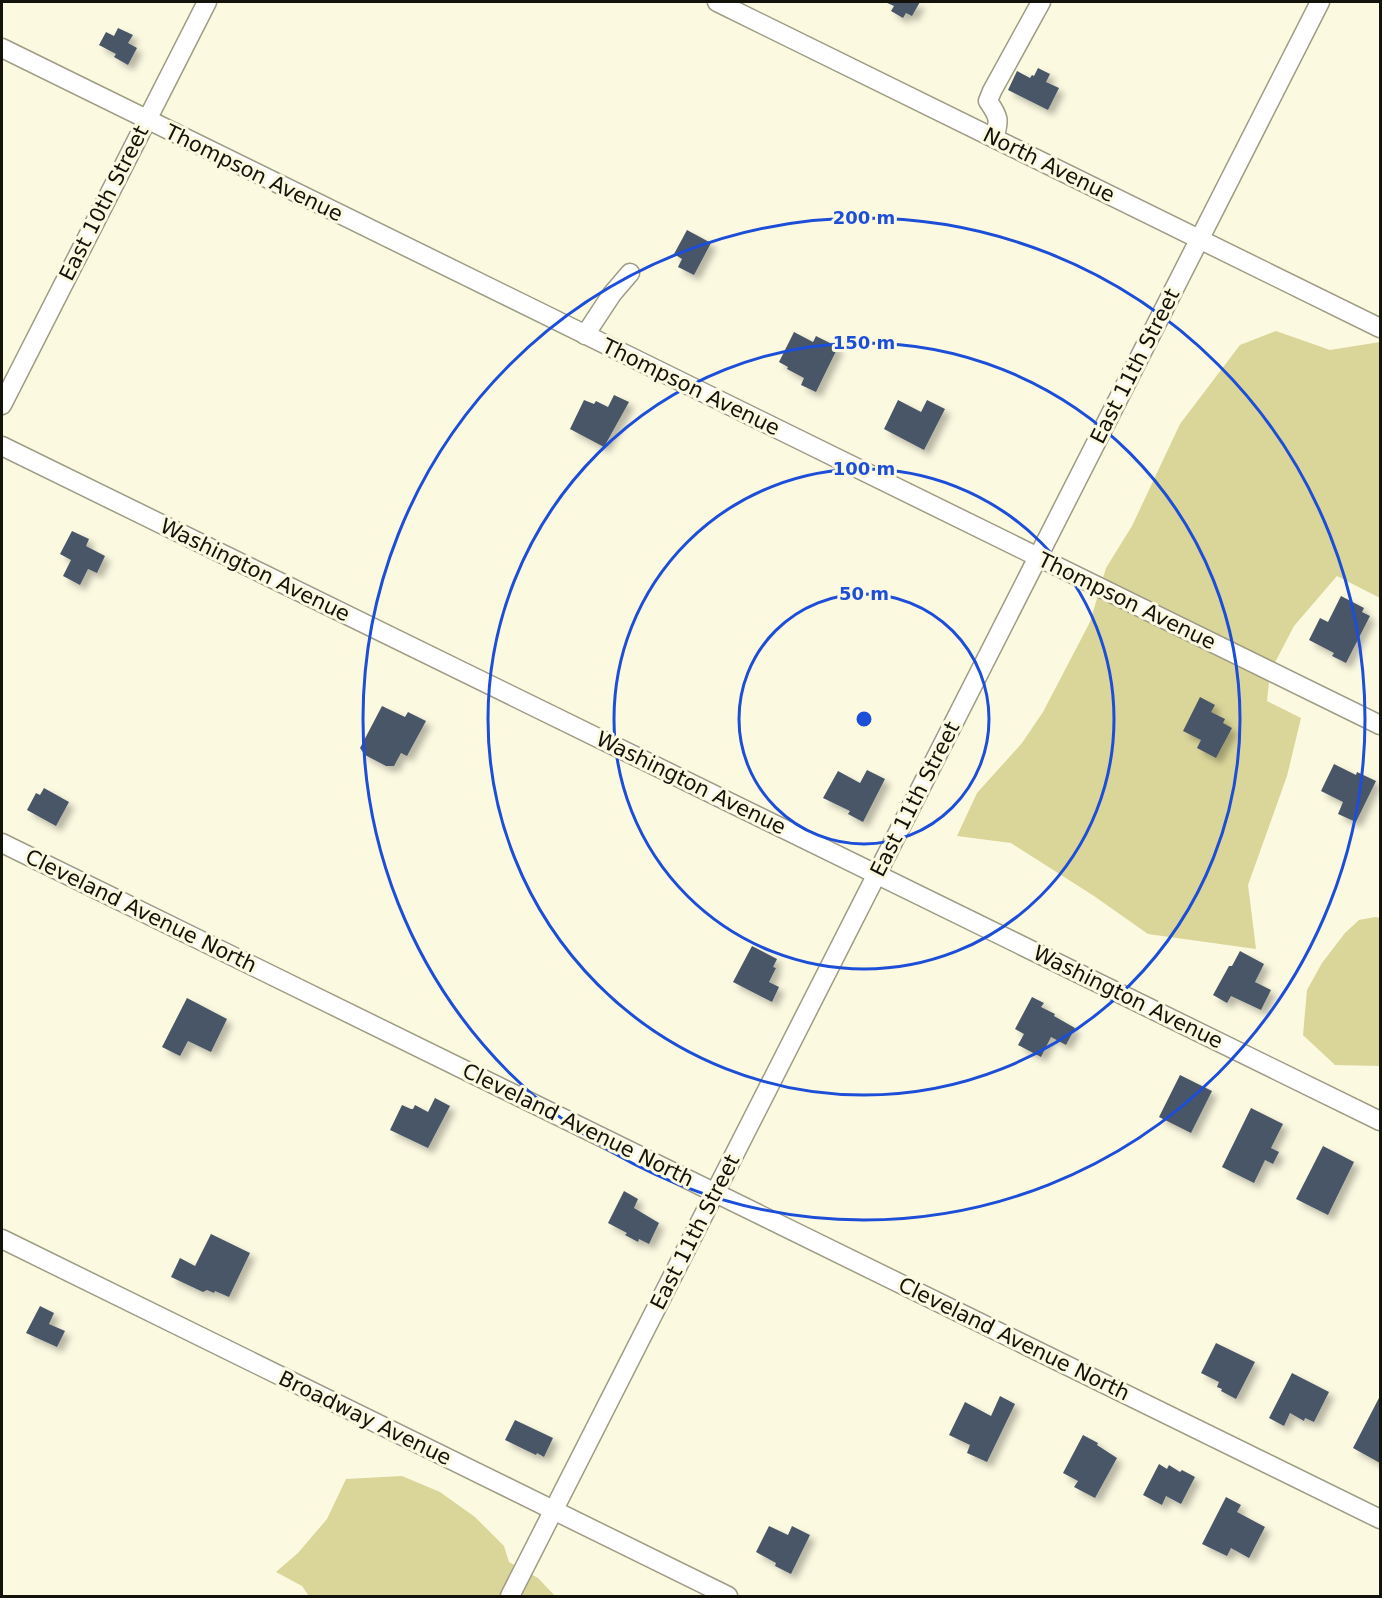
<svg xmlns="http://www.w3.org/2000/svg" width="1382" height="1598" viewBox="0 0 1382 1598" font-family="'DejaVu Sans',sans-serif">
	<style>
		.green { fill: #dad599 }
		.building { fill: #4a5668; filter: url(#shadow) }
		.lines { fill: none; stroke-linecap: round; stroke-linejoin: round }
		.minor-casing { stroke: #9e9c85; stroke-width: 21 }
		.minor { stroke: #fff; stroke-width: 18 }
		.ring { fill: none; stroke: #1d4ed8; stroke-width: 3 }
		.labels { text-anchor: middle; dominant-baseline: central; stroke-width: 6; stroke-linejoin: round; paint-order: stroke }
		.street-label { font-size: 21px; fill: #14130b; stroke: #fbf9e0 }
		.centre { fill: #1d4ed8; stroke: #fbf9e0; stroke-width: 3 }
		.ring-label { font-size: 18px; text-anchor: middle; font-weight: bold; fill: #1d4ed8; stroke: #fbf9e0; stroke-width: 6; stroke-linejoin: round; paint-order: stroke }
	</style>
	<defs>
		<filter id="shadow"><feDropShadow dx="5.5" dy="5.5" stdDeviation="3" flood-color="#0004"/></filter>
	</defs>
	<rect width="100%" height="100%" fill="#fbf9e0"/>
	<g class="green">
		<polygon points="1276,331 1330,350 1380,342 1380,598 1337,576 1294,626 1270,672 1267,701 1301,718 1287,776 1248,885 1256,949 1148,934 1094,896 1011,843 957,836 977,793 1022,743 1043,712 1090,622 1106,568 1132,526 1180,424 1240,345"/>
		<polygon points="1375,917 1380,918 1380,1066 1335,1065 1303,1035 1307,990 1322,963 1345,933 1359,920"/>
		<polygon points="402,1476 440,1492 475,1517 504,1546 509,1562 538,1578 555,1596 309,1596 302,1586 276,1572 298,1553 327,1519 346,1479"/>
	</g>
	<g class="building">
		<polygon points="885,2 920,2 912,16 906,13 903,18 891,11 894,6"/>
		<polygon points="118,28 133,35 128,43 137,48 128,65 114,57 116,54 99,45 106,32 114,36"/>
		<polygon points="1038,68 1050,74 1046,82 1059,88 1048,110 1008,90 1017,71 1030,78 1032,75 1034,76"/>
		<polygon points="687,230 711,243 694,275 678,267 682,259 674,254"/>
		<polygon points="794,332 813,342 816,336 838,347 816,392 801,385 804,378 787,369 788,367 779,362"/>
		<polygon points="614,395 629,402 604,447 570,429 584,400 594,404 596,401 608,407"/>
		<polygon points="898,400 921,412 927,400 945,409 924,450 884,429"/>
		<polygon points="72,531 89,539 86,546 105,556 97,573 88,569 80,585 63,576 71,560 60,554"/>
		<polygon points="1341,596 1364,608 1362,612 1370,616 1346,663 1332,656 1334,653 1309,640 1320,618 1328,622"/>
		<polygon points="1200,697 1215,705 1211,712 1225,719 1223,723 1232,728 1216,758 1197,748 1201,740 1183,731"/>
		<polygon points="382,706 405,717 408,712 426,721 407,756 401,753 394,766 386,766 365,755 360,748"/>
		<polygon points="1334,764 1356,775 1357,772 1376,781 1356,822 1338,814 1343,802 1321,791"/>
		<polygon points="867,770 885,779 863,822 848,814 850,811 823,798 838,771 860,783"/>
		<polygon points="44,788 69,802 56,826 27,810 36,793 40,795"/>
		<polygon points="752,946 777,959 773,967 776,968 769,982 779,987 772,1002 733,982"/>
		<polygon points="1240,951 1264,964 1255,982 1271,990 1261,1010 1231,996 1227,1003 1213,995 1229,966 1232,966"/>
		<polygon points="1032,997 1044,1003 1041,1007 1055,1014 1054,1016 1075,1028 1066,1045 1051,1037 1041,1057 1018,1045 1024,1034 1015,1029"/>
		<polygon points="187,998 227,1019 211,1052 188,1041 180,1056 162,1047"/>
		<polygon points="1180,1075 1212,1091 1191,1133 1159,1117"/>
		<polygon points="435,1098 450,1106 428,1148 390,1130 402,1105 411,1109 413,1109 415,1105 428,1112"/>
		<polygon points="1251,1108 1283,1124 1271,1148 1279,1152 1273,1164 1265,1160 1254,1183 1222,1167"/>
		<polygon points="1323,1146 1354,1162 1328,1215 1296,1199"/>
		<polygon points="624,1191 638,1199 634,1208 659,1223 649,1244 639,1239 638,1242 625,1235 627,1233 608,1223"/>
		<polygon points="211,1234 250,1253 229,1297 215,1291 214,1293 207,1290 203,1292 171,1277 180,1258 195,1266"/>
		<polygon points="40,1306 54,1313 49,1324 65,1331 57,1347 26,1333"/>
		<polygon points="1216,1343 1255,1362 1236,1399 1221,1391 1222,1389 1217,1387 1219,1382 1201,1373"/>
		<polygon points="1292,1373 1329,1392 1314,1422 1305,1418 1304,1421 1290,1413 1284,1426 1269,1418"/>
		<polygon points="1000,1396 1015,1404 987,1462 967,1453 970,1445 949,1435 965,1402 991,1416"/>
		<polygon points="1380,1396 1380,1463 1353,1448"/>
		<polygon points="515,1420 553,1438 544,1457 537,1453 536,1455 505,1440"/>
		<polygon points="1083,1435 1098,1443 1097,1445 1117,1458 1095,1498 1074,1487 1078,1481 1063,1473"/>
		<polygon points="1159,1464 1167,1469 1169,1465 1180,1472 1182,1470 1195,1477 1181,1504 1166,1496 1162,1505 1143,1495"/>
		<polygon points="1226,1497 1241,1505 1237,1512 1265,1527 1249,1558 1231,1548 1227,1556 1202,1544"/>
		<polygon points="769,1526 788,1535 792,1526 810,1535 791,1574 775,1566 776,1563 756,1552"/>
	</g>
	<g class="lines">
		<defs>
			<g id="minor">
				<polyline points="717,2 1380,328"/>
				<polyline points="2,48 1380,725"/>
				<path d="M 994,138 C 1000,120 999,117 988,101 L 992,91 L 1041,2"/>
				<polyline points="585,335 612,294 630,273"/>
				<polyline points="2,405 207,2"/>
				<polyline points="2,446 1380,1121"/>
				<polyline points="2,843 1380,1519"/>
				<polyline points="2,1239 728,1596"/>
				<polyline points="510,1596 1320,2"/>
			</g>
		</defs>
		<use href="#minor" class="minor-casing"/>
		<use href="#minor" class="minor"/>
	</g>
	<g class="ring">
		<circle cx="864" cy="719" r="125"/>
		<circle cx="864" cy="719" r="250"/>
		<circle cx="864" cy="719" r="376"/>
		<circle cx="864" cy="719" r="501"/>
	</g>
	<g class="labels">
		<g class="street-label">
			<text transform="translate(1049 165) rotate(26)">North Avenue</text>
			<text transform="translate(254 173) rotate(26)">Thompson Avenue</text>
			<text transform="translate(104 203) rotate(-63)">East 10th Street</text>
			<text transform="translate(1135 366) rotate(-63)">East 11th Street</text>
			<text transform="translate(691 387) rotate(26)">Thompson Avenue</text>
			<text transform="translate(255 570) rotate(26)">Washington Avenue</text>
			<text transform="translate(1127 601) rotate(26)">Thompson Avenue</text>
			<text transform="translate(691 783) rotate(26)">Washington Avenue</text>
			<text transform="translate(915 799) rotate(-63)">East 11th Street</text>
			<text transform="translate(141 911) rotate(26)">Cleveland Avenue North</text>
			<text transform="translate(1128 997) rotate(26)">Washington Avenue</text>
			<text transform="translate(578 1125) rotate(26)">Cleveland Avenue North</text>
			<text transform="translate(695 1232) rotate(-63)">East 11th Street</text>
			<text transform="translate(1014 1339) rotate(26)">Cleveland Avenue North</text>
			<text transform="translate(365 1418) rotate(26)">Broadway Avenue</text>
		</g>
	</g>
	<circle cx="864" cy="719" r="9" class="centre"/>
	<g class="ring-label">
		<text x="864" y="224">200 m</text>
		<text x="864" y="349">150 m</text>
		<text x="864" y="475">100 m</text>
		<text x="864" y="600">50 m</text>
	</g>
	<rect width="1382" height="1598" fill="none" stroke="#14130b" stroke-width="6"/>
</svg>
